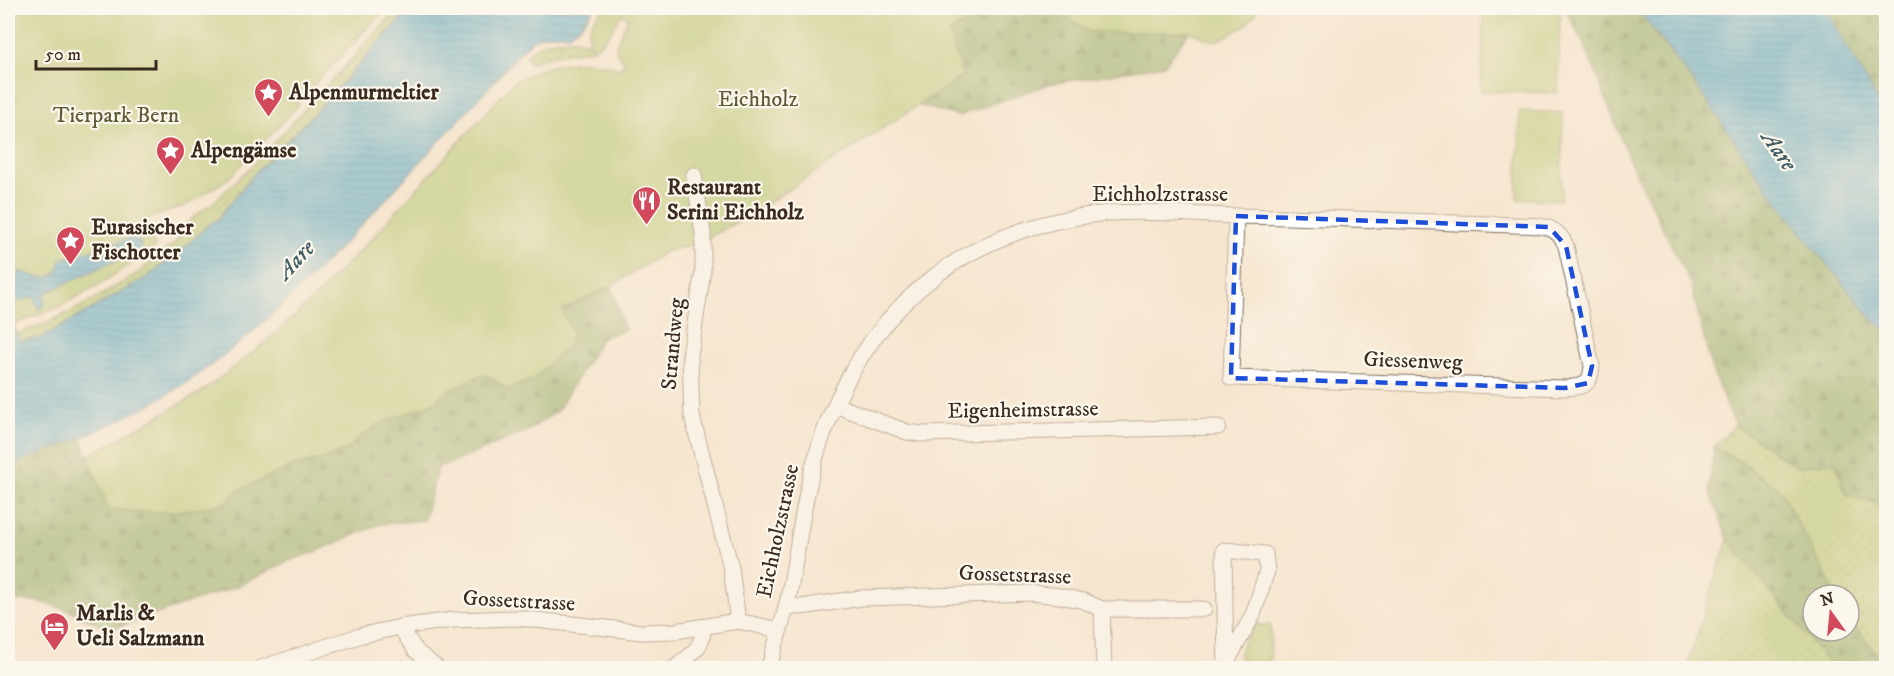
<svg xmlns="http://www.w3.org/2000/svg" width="1894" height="676" viewBox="0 0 1894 676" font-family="'IM FELL DW Pica',serif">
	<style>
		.grass { fill: url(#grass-dots); stroke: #767946; stroke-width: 1.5 }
		.forest { fill: url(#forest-firs); stroke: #646b3f; stroke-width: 1.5 }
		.park { fill: #b0c86d; stroke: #767946; stroke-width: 1.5 }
		.water { fill: url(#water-rules); stroke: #466a76; stroke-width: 1.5 }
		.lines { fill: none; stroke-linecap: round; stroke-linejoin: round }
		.street-casing { stroke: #7c6c5c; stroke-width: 17 }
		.street { stroke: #fff; stroke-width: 15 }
		.marked { fill: none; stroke: #1d4ed8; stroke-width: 4.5; stroke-dasharray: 12 8; stroke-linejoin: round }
		.labels { text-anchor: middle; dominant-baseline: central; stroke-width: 4.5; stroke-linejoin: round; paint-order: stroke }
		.poi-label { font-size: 22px; font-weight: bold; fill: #3b2a1e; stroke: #fbf7ec; text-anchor: start }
		.park-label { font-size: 22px; fill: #5e5936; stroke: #fbf7ec }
		.street-label { font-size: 22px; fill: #3b2a1e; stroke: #fbf7ec }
		.water-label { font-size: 24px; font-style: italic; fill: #435d64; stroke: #fbf7ec }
	</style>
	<defs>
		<pattern id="grass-dots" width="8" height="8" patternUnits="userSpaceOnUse" patternTransform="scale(1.5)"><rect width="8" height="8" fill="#b0c86d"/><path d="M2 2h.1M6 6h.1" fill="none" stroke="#90a359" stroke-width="1.8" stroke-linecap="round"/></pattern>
		<pattern id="forest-firs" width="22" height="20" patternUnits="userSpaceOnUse" patternTransform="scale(1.5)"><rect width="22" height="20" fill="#8cac60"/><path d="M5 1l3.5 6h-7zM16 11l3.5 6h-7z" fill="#748c4f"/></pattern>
		<pattern id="water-rules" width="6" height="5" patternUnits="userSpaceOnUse" patternTransform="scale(1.5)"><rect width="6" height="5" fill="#50aace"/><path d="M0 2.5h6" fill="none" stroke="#448ba7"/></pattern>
	</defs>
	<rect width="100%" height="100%" fill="#fbf7ec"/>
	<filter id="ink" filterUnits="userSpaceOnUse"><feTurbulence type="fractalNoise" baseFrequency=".0167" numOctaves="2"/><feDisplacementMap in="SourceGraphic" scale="12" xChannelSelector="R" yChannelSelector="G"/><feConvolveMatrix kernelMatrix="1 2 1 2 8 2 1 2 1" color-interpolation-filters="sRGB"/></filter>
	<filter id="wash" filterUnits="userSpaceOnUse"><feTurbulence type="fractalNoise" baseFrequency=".008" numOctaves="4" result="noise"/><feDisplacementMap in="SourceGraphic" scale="24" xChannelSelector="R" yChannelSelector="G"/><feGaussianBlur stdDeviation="1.35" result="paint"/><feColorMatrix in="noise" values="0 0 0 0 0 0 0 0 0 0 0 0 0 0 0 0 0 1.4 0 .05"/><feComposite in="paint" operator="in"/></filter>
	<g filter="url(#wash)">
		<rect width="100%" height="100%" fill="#f6e6cf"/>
		<g class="grass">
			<polygon points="399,8 411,8 314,114 256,172 225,209 219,219 208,225 181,251 146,278 41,338 19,341 17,334 51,321 90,302 138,273 175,243 192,218 212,204 254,164"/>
			<path d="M 577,39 L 584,43 L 587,41 L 593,49 L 550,56 L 530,63 L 526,56 C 542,38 553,40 577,39 Z"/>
			<polygon points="1735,425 1797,467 1835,461 1886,509 1886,660 1878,657 1849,618 1849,595 1836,595 1780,490 1739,461 1714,447"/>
			<polygon points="1728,539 1833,668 1716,668 1688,663"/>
			<path d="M 1257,624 L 1271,625 L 1270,668 L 1239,668 C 1239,648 1243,639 1257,624 Z"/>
		</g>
		<g class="forest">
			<polygon points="978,8 1085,8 1091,32 1189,32 1164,65 1049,84 958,116 918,105 963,76 949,32"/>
			<polygon points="1565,8 1637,8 1704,96 1762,181 1817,252 1871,317 1886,331 1886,509 1881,505 1846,494 1835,461 1797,467 1735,425 1712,370 1691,285 1629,159 1588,53"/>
			<polygon points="1825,8 1873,8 1886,27 1886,114 1865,79"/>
			<path d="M 611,286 L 625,330 L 602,337 L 557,411 L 527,431 L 456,461 L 438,467 L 424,520 L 380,524 L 315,552 L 286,562 L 238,586 L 110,630 C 78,615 44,594 8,603 L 8,465 L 81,438 L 108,508 L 135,512 L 171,512 L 208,507 L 227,502 L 236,491 L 291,467 L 327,458 L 348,449 L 359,438 L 381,423 L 432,404 L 445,393 L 479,376 L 489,376 L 500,385 L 532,380 L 572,334 L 562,310 Z"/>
			<polygon points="1714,447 1739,461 1780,490 1836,595 1813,595 1813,631 1849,631 1849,618 1878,657 1886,660 1886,668 1833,668 1728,539 1709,490"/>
		</g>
		<g class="park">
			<path d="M 8,8 L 386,8 L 306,93 L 296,96 L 298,105 L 229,178 L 187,205 L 143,220 L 155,247 C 124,269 93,290 58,307 C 44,314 17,320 8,330 Z"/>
			<path d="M 605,8 L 991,8 L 949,32 L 963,76 L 748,216 L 697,243 L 665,252 L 611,286 L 562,310 L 573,334 L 568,346 L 532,380 L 507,389 L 489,376 L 479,376 L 445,393 L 432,404 L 381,423 L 359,438 L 348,449 L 327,458 L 291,467 L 236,491 L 227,502 L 208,507 L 171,512 L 135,512 L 108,508 L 88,456 L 203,391 L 266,342 L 313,299 L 373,237 L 514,82 C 547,63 582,54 619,69 L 625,62 L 617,53 L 616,46 L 628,18 L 622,14 C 614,27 606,41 593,49 C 582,33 592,18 605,8 Z"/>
			<polygon points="1064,8 1258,8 1257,12 1247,24 1223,38 1215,41 1189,32 1090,32 1065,15"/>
			<polygon points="1484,8 1560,8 1558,93 1481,91"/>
			<polygon points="1520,111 1563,113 1561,200 1517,199"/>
		</g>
		<g class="water">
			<path d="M 411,8 L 594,8 L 582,24 L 569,34 C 553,35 547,31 532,40 C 472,105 414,170 353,234 C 304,285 251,338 192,379 C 135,417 72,443 8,465 L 8,320 L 12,320 L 19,341 L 41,338 L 146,278 L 181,251 L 208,225 L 219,219 L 225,209 L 256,172 L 314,114 Z"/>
			<polygon points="1637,8 1825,8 1865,79 1886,114 1886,331 1871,317 1817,252 1762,181 1704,96"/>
			<path d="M 132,238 L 141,242 L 141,247 L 136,253 L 107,264 L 44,294 L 45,304 L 39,310 L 34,297 C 25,299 15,306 8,299 L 8,284 L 17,278 L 20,271 C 37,278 58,286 61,259 Z"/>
		</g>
	</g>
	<g filter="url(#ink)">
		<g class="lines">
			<defs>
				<g id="street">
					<polyline points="694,175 703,233 703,271 690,356 692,416 731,568 738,621"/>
					<polyline points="835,405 907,432 921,434 1218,427"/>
					<polyline points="786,606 801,607 861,598 1030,593 1060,596 1084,601 1102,609 1204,609"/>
					<polyline points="1102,609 1104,668"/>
					<polyline points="400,627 416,651 437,668"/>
					<polyline points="1226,663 1253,615 1267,571 1265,554 1224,550 1226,668"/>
					<polyline points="261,668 359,636 400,627 453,620 518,618 642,632 675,631 738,621 779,630"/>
					<path d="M 675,668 C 689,656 704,648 703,627"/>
					<path d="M 769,668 C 774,647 782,625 787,604 C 800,544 804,479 828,422 C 878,296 975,224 1111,213 C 1152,210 1194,215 1235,216 C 1328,217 1421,222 1515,225 C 1537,226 1556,222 1566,246 L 1592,366 C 1590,387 1584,386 1565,388 L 1231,378 L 1236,216"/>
				</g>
			</defs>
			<use href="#street" class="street-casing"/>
			<use href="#street" class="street"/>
		</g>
	</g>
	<path d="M0 0H1894V676H0ZM 1236,216 L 1549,227 L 1566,246 L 1592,366 L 1588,383 L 1565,388 L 1231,378 Z" fill="#f6e6cf" fill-opacity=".55" fill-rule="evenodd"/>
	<path class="marked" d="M 1236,216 L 1549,227 L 1566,246 L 1592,366 L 1588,383 L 1565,388 L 1231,378 Z"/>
	<defs>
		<symbol id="sight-pin" viewBox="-11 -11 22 30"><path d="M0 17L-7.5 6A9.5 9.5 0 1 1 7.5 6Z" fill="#d1495b" stroke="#fbf7ec"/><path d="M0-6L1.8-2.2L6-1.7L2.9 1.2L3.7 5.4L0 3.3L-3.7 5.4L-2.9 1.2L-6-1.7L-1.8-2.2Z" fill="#fff"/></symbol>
		<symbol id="restaurant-pin" viewBox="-11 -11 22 30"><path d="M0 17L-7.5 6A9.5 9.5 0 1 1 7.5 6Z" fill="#d1495b" stroke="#fbf7ec"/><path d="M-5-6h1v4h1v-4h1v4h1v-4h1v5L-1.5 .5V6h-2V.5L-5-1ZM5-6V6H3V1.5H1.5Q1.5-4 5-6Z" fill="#fff"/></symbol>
		<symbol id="hotel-pin" viewBox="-11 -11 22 30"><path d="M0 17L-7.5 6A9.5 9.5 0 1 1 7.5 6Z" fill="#d1495b" stroke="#fbf7ec"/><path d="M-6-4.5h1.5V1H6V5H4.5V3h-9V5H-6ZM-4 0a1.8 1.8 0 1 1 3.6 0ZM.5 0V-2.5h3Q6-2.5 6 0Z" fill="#fff"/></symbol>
	</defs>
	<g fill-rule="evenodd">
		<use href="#sight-pin" x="252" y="76" width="33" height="45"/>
		<use href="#sight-pin" x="154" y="134" width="33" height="45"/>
		<use href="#restaurant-pin" x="630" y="184" width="33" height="45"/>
		<use href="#sight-pin" x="54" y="224" width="33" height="45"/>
		<use href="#hotel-pin" x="38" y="610" width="33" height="45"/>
	</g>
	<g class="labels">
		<g class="poi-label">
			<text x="289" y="92">Alpenmurmeltier</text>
			<text x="191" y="150">Alpengämse</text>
			<text x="667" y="187">Restaurant<tspan x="667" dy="25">Serini Eichholz</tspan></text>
			<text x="91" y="227">Eurasischer<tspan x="91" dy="25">Fischotter</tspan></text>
			<text x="76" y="613">Marlis &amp;<tspan x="76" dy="25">Ueli Salzmann</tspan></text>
		</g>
		<g class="park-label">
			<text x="758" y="99">Eichholz</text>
			<text x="116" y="115">Tierpark Bern</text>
		</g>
		<g class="street-label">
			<text x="1160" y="194">Eichholzstrasse</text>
			<text transform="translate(673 344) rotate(-85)">Strandweg</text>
			<text transform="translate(1413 361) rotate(2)">Giessenweg</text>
			<text transform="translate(1023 410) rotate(-1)">Eigenheimstrasse</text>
			<text transform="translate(778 531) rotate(-78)">Eichholzstrasse</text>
			<text transform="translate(1015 575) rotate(2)">Gossetstrasse</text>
			<text transform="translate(519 601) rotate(3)">Gossetstrasse</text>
		</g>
		<g class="water-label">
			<text transform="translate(1779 151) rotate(55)">Aare</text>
			<text transform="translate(296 260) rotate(-47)">Aare</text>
		</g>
	</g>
	<rect width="1894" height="676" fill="none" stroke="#fbf7ec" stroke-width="30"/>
	<g transform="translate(1831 613) rotate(345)"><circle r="28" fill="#fbf7ec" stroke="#aea59a" stroke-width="1.5"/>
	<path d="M0-4.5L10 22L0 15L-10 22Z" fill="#d1495b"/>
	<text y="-9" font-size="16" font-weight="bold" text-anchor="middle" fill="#3b2a1e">N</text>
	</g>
	<path d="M36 60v9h120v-9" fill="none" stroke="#3b2a1e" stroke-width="3"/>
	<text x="45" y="60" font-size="18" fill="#3b2a1e" stroke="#fbf7ec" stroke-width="4.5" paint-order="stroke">50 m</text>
</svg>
